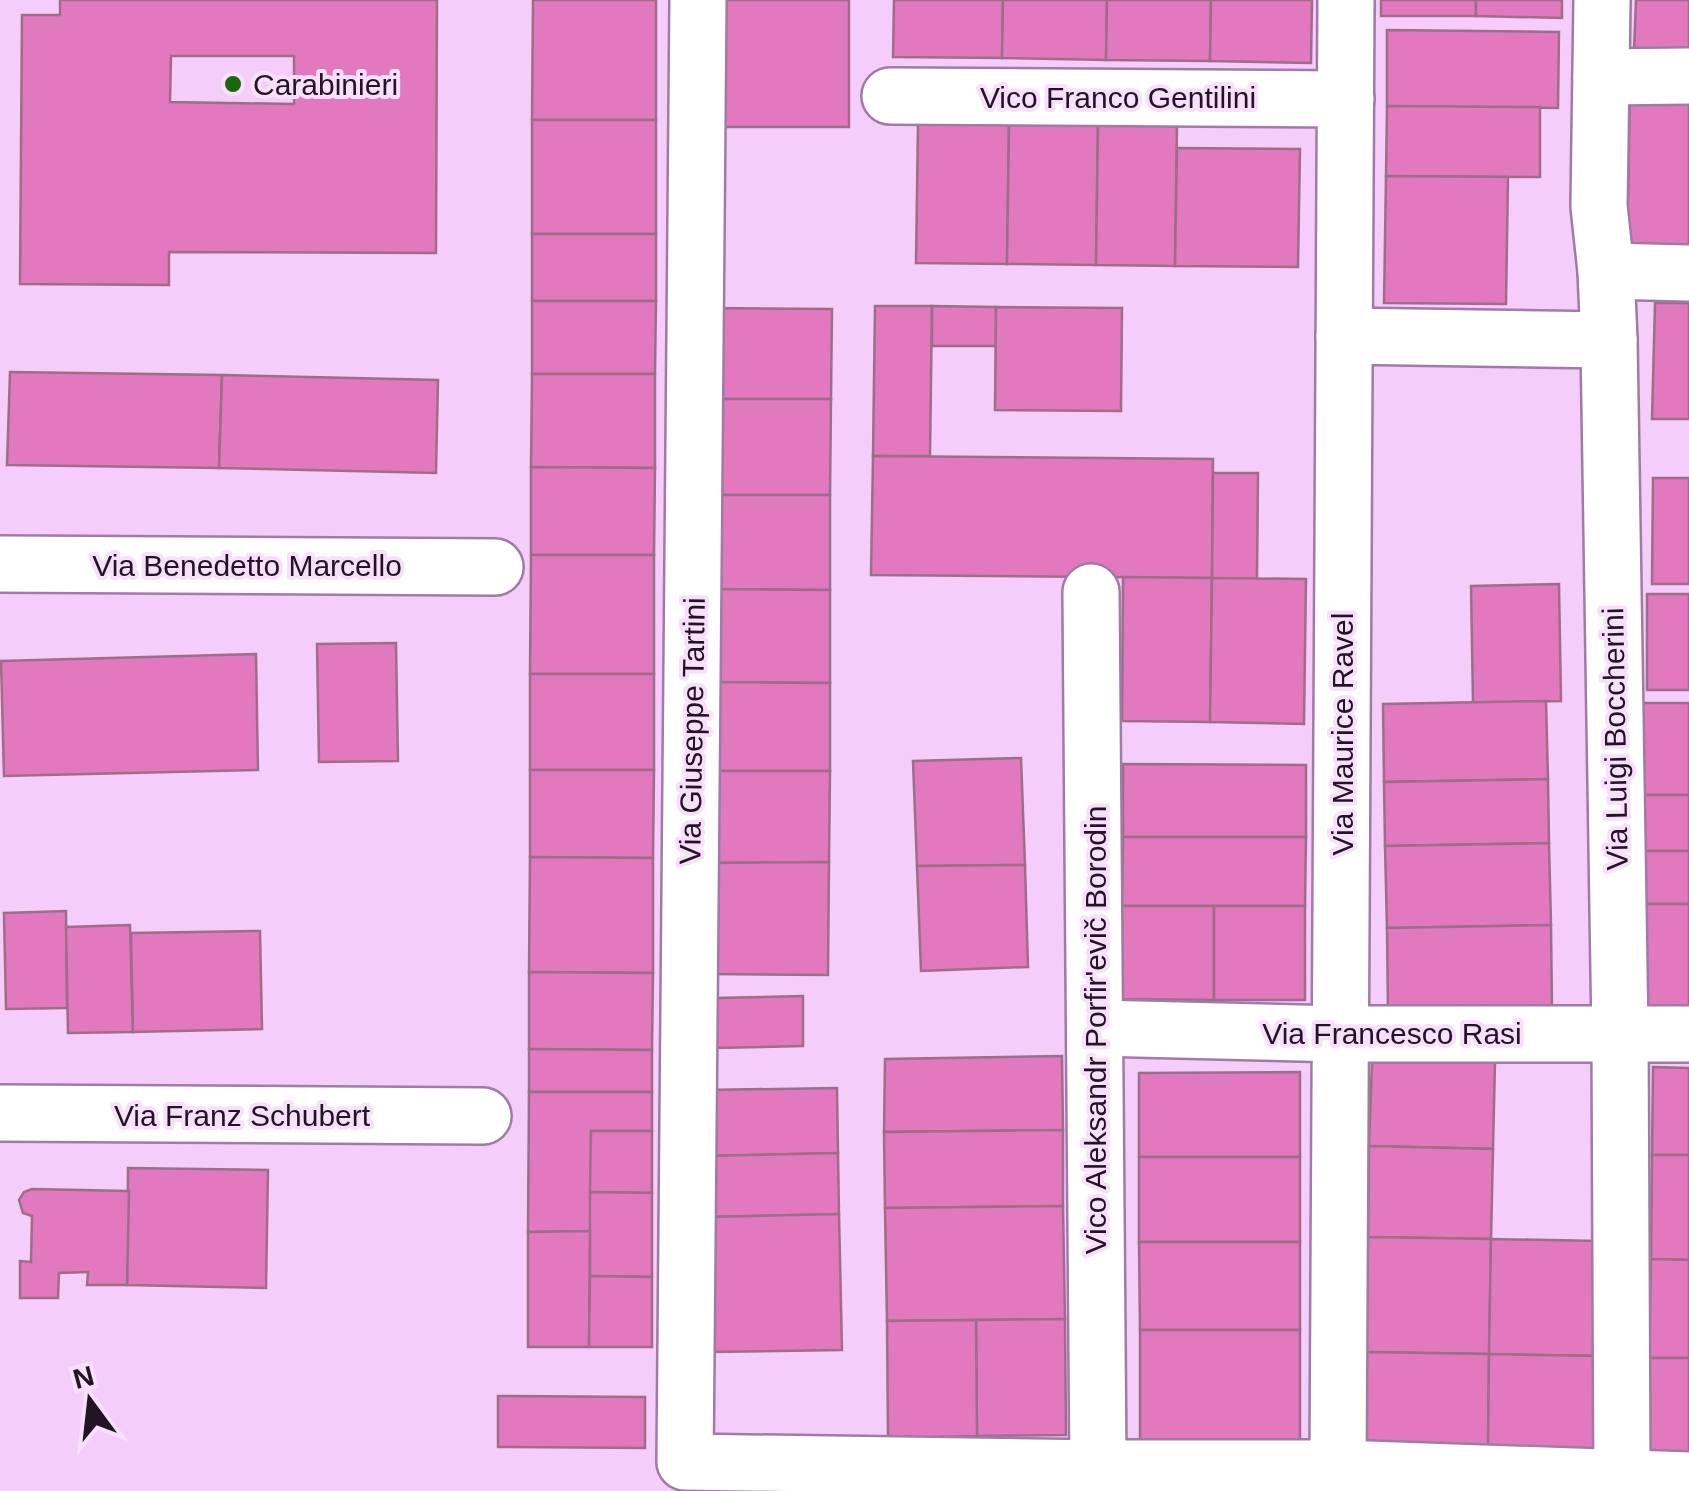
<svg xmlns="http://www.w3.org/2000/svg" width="1689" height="1491" viewBox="0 0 1689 1491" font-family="Arial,sans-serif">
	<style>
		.building { fill: #e278be; stroke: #9e6d8c; stroke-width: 2.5; fill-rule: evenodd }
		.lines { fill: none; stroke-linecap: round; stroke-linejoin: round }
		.minor-casing { stroke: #a07ba6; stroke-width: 60 }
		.minor { stroke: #fff; stroke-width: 55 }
		.poi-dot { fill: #186809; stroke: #f8e0fc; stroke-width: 4 }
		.labels { text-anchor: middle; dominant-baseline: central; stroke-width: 8; stroke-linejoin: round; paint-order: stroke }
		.poi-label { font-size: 30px; fill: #221425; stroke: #f8e0fc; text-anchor: start }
		.street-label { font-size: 30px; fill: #221425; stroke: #f8e0fc }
	</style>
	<rect width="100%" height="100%" fill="#f4cdfb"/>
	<g class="building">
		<path d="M 60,0 L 437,0 L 436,253 L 169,252 L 169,285 L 20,284 L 22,15 L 60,15 ZM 171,56 L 294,56 L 294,104 L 170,102 Z"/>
		<polygon points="533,0 656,0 656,120 532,120"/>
		<rect x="720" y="0" width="129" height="127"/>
		<polygon points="894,0 1003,0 1002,58 893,57"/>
		<polygon points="1003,0 1107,0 1106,60 1002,58"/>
		<polygon points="1107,0 1211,0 1210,61 1106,60"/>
		<polygon points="1211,0 1312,0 1311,63 1210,61"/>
		<rect x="1381" y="0" width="95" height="16"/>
		<polygon points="1476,0 1562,0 1562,18 1476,16"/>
		<polygon points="1636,0 1689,0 1689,52 1634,51"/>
		<polygon points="1387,30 1559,32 1558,108 1387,106"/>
		<polygon points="1630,95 1689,96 1689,252 1627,251"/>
		<polygon points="1387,106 1540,107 1540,177 1386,176"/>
		<rect x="532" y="120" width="124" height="114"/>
		<polygon points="918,123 1009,125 1007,264 916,263"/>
		<polygon points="1009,125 1098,125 1096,265 1007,264"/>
		<polygon points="1098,125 1177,126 1175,266 1096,265"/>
		<polygon points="1177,148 1300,149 1298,267 1175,266"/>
		<polygon points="1386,176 1508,177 1506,304 1384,303"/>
		<rect x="532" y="234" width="124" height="67"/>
		<polygon points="532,301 656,301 655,374 532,374"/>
		<polygon points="1655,303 1689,303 1689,419 1652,419"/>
		<polygon points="875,306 932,306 930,456 873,456"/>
		<polygon points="932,306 996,307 996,346 932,346"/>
		<polygon points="996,307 1122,308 1121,411 995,410"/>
		<polygon points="711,308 832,309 831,399 710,399"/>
		<polygon points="10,372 222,375 219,468 7,465"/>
		<polygon points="532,374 655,374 655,468 531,467"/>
		<polygon points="222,375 438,380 436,473 219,468"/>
		<polygon points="710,399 831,399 830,495 710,495"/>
		<polygon points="873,456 1213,459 1212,578 871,575"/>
		<polygon points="531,467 655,468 654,555 531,555"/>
		<polygon points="1213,473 1258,473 1257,579 1212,578"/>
		<polygon points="1653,478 1689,478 1689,584 1652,584"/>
		<polygon points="710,495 830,495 830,590 710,589"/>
		<polygon points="531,555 654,555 654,674 530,674"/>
		<polygon points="1123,577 1212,578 1210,722 1122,721"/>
		<polygon points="1212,578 1306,579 1304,724 1210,722"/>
		<polygon points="1559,584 1561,701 1473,703 1471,586"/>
		<polygon points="710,589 830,590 830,683 709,682"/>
		<rect x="1647" y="594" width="42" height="96"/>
		<polygon points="396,643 398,761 319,762 317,644"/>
		<polygon points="256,654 258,770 4,776 1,661"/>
		<rect x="530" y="674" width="124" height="96"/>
		<polygon points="709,682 830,683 830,771 708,771"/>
		<polygon points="1546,701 1548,779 1384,782 1383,704"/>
		<rect x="1640" y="703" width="49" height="92"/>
		<polygon points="1021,758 1025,865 917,866 913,761"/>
		<polygon points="1123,764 1306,765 1306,837 1123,837"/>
		<polygon points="530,770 654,770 653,858 530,857"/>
		<polygon points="708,771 830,771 829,862 708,863"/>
		<polygon points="1548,779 1549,843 1385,846 1384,782"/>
		<rect x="1640" y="795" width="49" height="56"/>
		<polygon points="1123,837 1306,837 1305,906 1122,906"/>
		<polygon points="1549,843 1551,925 1387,928 1385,846"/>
		<polygon points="1640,851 1689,851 1689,904 1641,904"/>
		<polygon points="530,857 653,858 653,973 529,972"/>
		<polygon points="829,862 828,975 707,974 708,863"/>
		<polygon points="1025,865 1028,967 921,971 917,866"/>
		<polygon points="1641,904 1689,904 1689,1017 1640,1017"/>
		<polygon points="1122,906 1214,906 1214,1000 1122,999"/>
		<rect x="1214" y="906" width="91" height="94"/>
		<polygon points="66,911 67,1008 6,1009 4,913"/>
		<polygon points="130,925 133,1032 68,1033 66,927"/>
		<polygon points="1551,925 1552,1010 1388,1014 1387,928"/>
		<polygon points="260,931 262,1029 133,1032 131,933"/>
		<polygon points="529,972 653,973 652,1050 529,1049"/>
		<polygon points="803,996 803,1046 714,1048 714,998"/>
		<polygon points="529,1049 652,1050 652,1092 529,1092"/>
		<polygon points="1062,1056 1063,1130 884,1132 885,1059"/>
		<polygon points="1372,1061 1495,1062 1493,1149 1369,1146"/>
		<polygon points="1653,1067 1689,1068 1689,1155 1652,1155"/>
		<polygon points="1300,1072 1300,1157 1139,1157 1139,1073"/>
		<polygon points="837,1088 838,1153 706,1156 705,1090"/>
		<polygon points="529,1092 652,1092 652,1131 591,1131 590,1231 528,1232"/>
		<polygon points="1063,1130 1063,1206 885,1208 884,1132"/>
		<polygon points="591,1131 652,1131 652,1193 590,1192"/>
		<polygon points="1369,1146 1493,1149 1491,1239 1368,1237"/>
		<polygon points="838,1153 839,1214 707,1217 706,1156"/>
		<polygon points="1652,1155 1689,1155 1689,1260 1651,1259"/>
		<rect x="1139" y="1157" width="161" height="85"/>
		<polygon points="128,1168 268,1170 266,1288 127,1285"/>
		<polygon points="32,1189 129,1191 127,1285 87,1285 88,1272 59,1273 58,1298 20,1298 20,1261 31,1262 32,1216 23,1213 19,1200 24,1192"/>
		<polygon points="590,1192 652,1193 652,1277 590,1276"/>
		<polygon points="1063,1206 1065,1319 887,1321 885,1208"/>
		<polygon points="839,1214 842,1350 709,1352 707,1217"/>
		<polygon points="590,1231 589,1347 528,1347 528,1232"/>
		<polygon points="1368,1237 1491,1239 1489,1354 1366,1352"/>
		<polygon points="1491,1239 1599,1241 1597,1356 1489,1354"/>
		<polygon points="1139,1242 1300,1242 1300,1330 1140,1330"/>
		<polygon points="1651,1259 1689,1260 1689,1358 1649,1358"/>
		<polygon points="590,1276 652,1277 652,1347 589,1347"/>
		<polygon points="1065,1319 1066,1435 977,1436 976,1320"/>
		<polygon points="976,1320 977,1436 888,1438 887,1321"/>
		<polygon points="1140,1330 1300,1330 1300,1440 1140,1441"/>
		<polygon points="1366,1352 1489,1354 1488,1449 1365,1447"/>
		<polygon points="1489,1354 1597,1356 1595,1450 1488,1449"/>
		<rect x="1649" y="1358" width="40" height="97"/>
		<polygon points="498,1396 645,1397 645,1448 498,1447"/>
	</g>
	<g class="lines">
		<defs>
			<g id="minor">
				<polyline points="698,0 685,1462 1098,1468 1338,1468 1689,1480"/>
				<polyline points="1602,0 1599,206 1606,271 1609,340 1620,1034 1622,1479"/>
				<polyline points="1601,77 1689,76"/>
				<polyline points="890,96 1346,99"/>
				<polyline points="1606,271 1689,273"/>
				<polyline points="1344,336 1609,340"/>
				<polyline points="0,564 495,567"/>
				<polyline points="1091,592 1098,1468"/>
				<polyline points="1096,1028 1341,1034 1689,1034"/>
				<polyline points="0,1113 483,1116"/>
				<polyline points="1338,1468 1346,0"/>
			</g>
		</defs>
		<use href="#minor" class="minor-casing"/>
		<use href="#minor" class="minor"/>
	</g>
	<circle class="poi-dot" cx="233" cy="84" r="10"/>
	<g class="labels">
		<g class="poi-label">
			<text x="253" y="84">Carabinieri</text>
		</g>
		<g class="street-label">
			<text x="1118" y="97">Vico Franco Gentilini</text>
			<text x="247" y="565">Via Benedetto Marcello</text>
			<text transform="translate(692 731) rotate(-89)">Via Giuseppe Tartini</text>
			<text transform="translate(1342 734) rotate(-90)">Via Maurice Ravel</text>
			<text transform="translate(1615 739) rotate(-91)">Via Luigi Boccherini</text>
			<text transform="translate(1095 1030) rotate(-90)">Vico Aleksandr Porfir'evič Borodin</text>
			<text x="1392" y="1033">Via Francesco Rasi</text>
			<text x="242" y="1115">Via Franz Schubert</text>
		</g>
	</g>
	<g transform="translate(90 1401) rotate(345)" stroke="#f8e0fc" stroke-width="8" paint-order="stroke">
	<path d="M0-8L18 38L0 25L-18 38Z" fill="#221425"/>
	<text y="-15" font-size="28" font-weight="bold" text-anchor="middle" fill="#221425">N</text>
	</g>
</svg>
